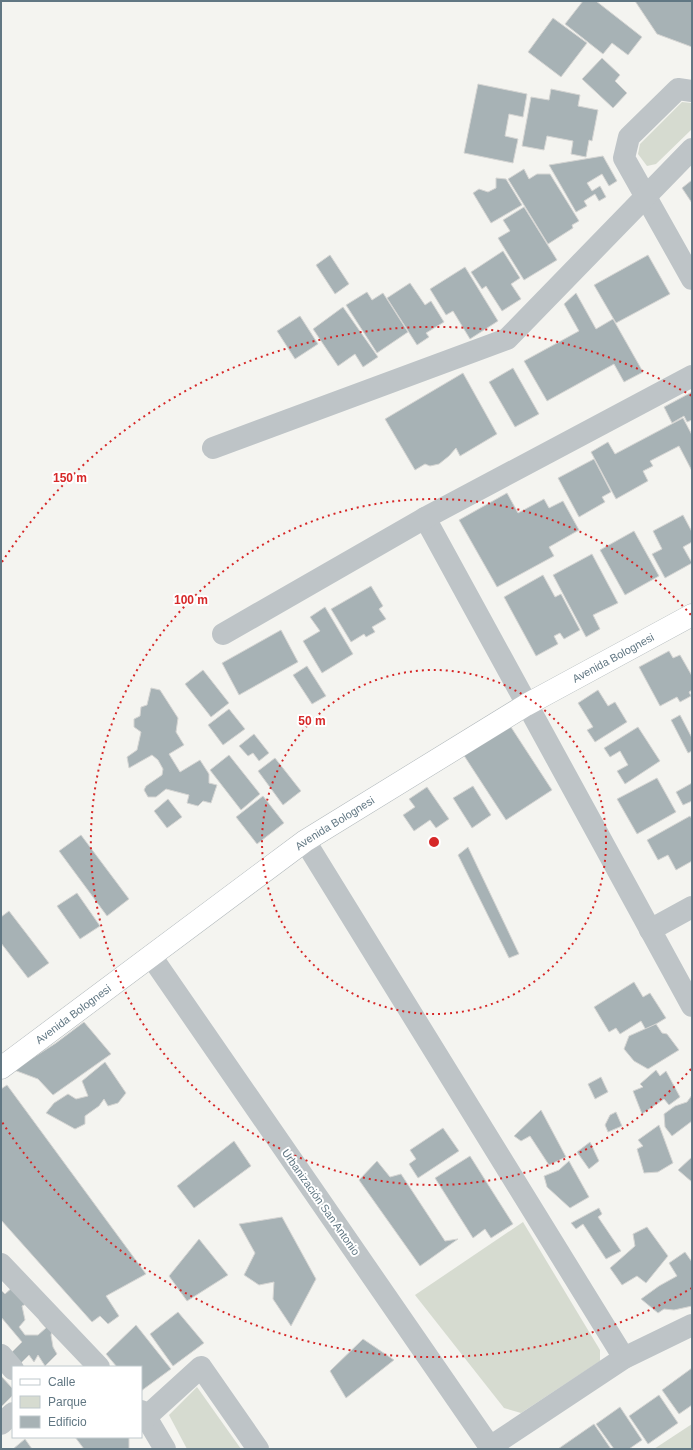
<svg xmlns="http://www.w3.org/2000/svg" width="693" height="1450" viewBox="0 0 693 1450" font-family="Arial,sans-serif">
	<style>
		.green { fill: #d6dbd0 }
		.building { fill: #a7b2b5; stroke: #d5d5d3 }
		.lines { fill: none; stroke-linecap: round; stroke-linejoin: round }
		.secondary-casing { stroke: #b1b8bb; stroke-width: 23 }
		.minor { stroke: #bec4c7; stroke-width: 22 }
		.secondary { stroke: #fff; stroke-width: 22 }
		.ring { fill: none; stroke: #d62828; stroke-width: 2; stroke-dasharray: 2 4 }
		.labels { text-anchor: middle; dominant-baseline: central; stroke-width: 4; stroke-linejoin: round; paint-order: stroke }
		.street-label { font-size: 11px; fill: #617783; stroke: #fff }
		.centre { fill: #d62828; stroke: #fff; stroke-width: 2 }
		.ring-label { font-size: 12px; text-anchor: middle; font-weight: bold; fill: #d62828; stroke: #fff; stroke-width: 4; stroke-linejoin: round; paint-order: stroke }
	</style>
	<rect width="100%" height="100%" fill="#f4f4f0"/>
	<g class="green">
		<polygon points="682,102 692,103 692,129 656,164 647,166 638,154 640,144"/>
		<polygon points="523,1222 600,1350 600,1361 521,1413 504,1408 415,1295"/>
		<polygon points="197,1387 241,1449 187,1449 169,1415"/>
		<polygon points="692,1424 692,1449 654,1449"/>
	</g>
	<g class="building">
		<polygon points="583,1 596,1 642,37 628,55 612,43 603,54 565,24"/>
		<polygon points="635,1 692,1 692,47 657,34"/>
		<polygon points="553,18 587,43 561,77 528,52"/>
		<polygon points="602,58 620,75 615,81 627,93 613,108 582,79"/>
		<polygon points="478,84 527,94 523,117 509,114 505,136 518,139 513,163 464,153"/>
		<polygon points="551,89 580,95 578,106 598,110 592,141 589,140 586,157 571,154 573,141 547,136 544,150 522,146 531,97 549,100"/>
		<polygon points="603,156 617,181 609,186 602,174 587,183 592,191 600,186 606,197 599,201 595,194 584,201 587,206 576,212 549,165"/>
		<polygon points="524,169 529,179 537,174 550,174 579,221 572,225 573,228 548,244 508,179"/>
		<polygon points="496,178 506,179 522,205 491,223 473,193 479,189 488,192 496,188"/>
		<polygon points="692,180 692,203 682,188"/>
		<polygon points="524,207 557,260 524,280 498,238 510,231 503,220"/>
		<polygon points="503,251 520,278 511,284 521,299 502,311 486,286 482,289 471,272"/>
		<polygon points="330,255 349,284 335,294 316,265"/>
		<polygon points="648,255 670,294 616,323 594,285"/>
		<polygon points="465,267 498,321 470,339 453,311 446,315 430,289"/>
		<polygon points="410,283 425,305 431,301 444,322 426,333 429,337 417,345 387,298"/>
		<polygon points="367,292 372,300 383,293 408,332 377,353 346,305"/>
		<polygon points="576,293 596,329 613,319 643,372 624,382 614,364 547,401 524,361 579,331 564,304"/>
		<polygon points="343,307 378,357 363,367 355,354 338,366 313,329"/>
		<polygon points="300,316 318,344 295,359 277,331"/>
		<polygon points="513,368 539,414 515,427 489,382"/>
		<polygon points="463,373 497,434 460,456 456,448 449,456 439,464 430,466 425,464 415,470 385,419"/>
		<polygon points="692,392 692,420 687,422 684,416 672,423 664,407"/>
		<polygon points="683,418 692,435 692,471 679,446 650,461 653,466 643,471 648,481 616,499 591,452 608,442 615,454"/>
		<polygon points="594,459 611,492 602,497 605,502 579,517 558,478"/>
		<polygon points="507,493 518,513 544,499 549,508 563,501 579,530 549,547 554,556 497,587 459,520"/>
		<polygon points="683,515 692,532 692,542 683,547 692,563 665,578 652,554 662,549 653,531"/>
		<polygon points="634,531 659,576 625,595 600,550"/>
		<polygon points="592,554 618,603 593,615 600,629 586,637 553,575"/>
		<polygon points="543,575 555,597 561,594 580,630 564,639 560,633 554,636 558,644 536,656 504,597"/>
		<polygon points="371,586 383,606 379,609 386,619 372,627 375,632 366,637 364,634 351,642 331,609"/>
		<polygon points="325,607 353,654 322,673 303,641 320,631 310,617"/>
		<polygon points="281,630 298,662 239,695 222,663"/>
		<polygon points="669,651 673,658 680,655 692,676 692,690 689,692 691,696 680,702 677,697 660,706 639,667"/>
		<polygon points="307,666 326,696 312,704 293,675"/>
		<polygon points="203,670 229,703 211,717 185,684"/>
		<polygon points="151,688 160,690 178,718 176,732 184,745 169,754 180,772 200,760 209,774 209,783 217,785 211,803 203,801 198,806 187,803 189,795 166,789 156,797 148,797 144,790 146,786 162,775 163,769 158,760 152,755 129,768 127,757 137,750 141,732 134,727 134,719 140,716 141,707 147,705"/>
		<polygon points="598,690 608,706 615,702 627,722 595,742 587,730 593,727 578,703"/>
		<polygon points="229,709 245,729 223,745 208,725"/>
		<polygon points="680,715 692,738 692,751 688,753 671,720"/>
		<polygon points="509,724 552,790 506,820 463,754"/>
		<polygon points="638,727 660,761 625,784 617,771 628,765 620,751 610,757 604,748"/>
		<polygon points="254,734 269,753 259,761 253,753 248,756 239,746"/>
		<polygon points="229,755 260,794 241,810 210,770"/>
		<polygon points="275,758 301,791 283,805 258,771"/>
		<polygon points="657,778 676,812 637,834 617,799"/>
		<polygon points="692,783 692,801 683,805 676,792"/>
		<polygon points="473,786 491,815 472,828 453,798"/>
		<polygon points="427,787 449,819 436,828 430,820 414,831 403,815 415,807 409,799"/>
		<polygon points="263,796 284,823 257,844 236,817"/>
		<polygon points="168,799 182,817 167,828 154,811"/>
		<polygon points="690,816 692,819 692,861 676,870 668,855 658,860 647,840"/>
		<polygon points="81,835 129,899 107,916 59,851"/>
		<polygon points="468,847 519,954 509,958 458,855"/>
		<polygon points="77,893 100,926 80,939 57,906"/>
		<polygon points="9,911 49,963 28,978 1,943 1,917"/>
		<polygon points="634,982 643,997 650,993 666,1018 646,1030 641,1021 620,1034 616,1028 609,1032 594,1007"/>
		<polygon points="84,1022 111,1054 53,1095 38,1079 14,1070 56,1043"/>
		<polygon points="656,1024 662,1033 667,1034 679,1050 648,1069 634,1061 624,1049 629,1036"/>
		<polygon points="105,1062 126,1093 118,1103 108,1106 104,1099 99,1106 85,1116 85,1124 75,1129 46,1113 54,1103 68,1094 76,1099 88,1096 82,1081"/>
		<polygon points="656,1070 660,1076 666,1071 680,1097 669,1105 664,1099 642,1114 633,1091 643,1087 640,1084"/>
		<polygon points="601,1077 608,1092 595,1099 588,1084"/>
		<polygon points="7,1085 146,1274 106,1296 119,1316 108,1324 100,1316 92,1322 1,1220 1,1089"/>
		<polygon points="692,1095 692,1121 672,1136 665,1127 664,1114 675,1106 687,1102"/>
		<polygon points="541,1110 566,1157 549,1165 530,1136 521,1141 514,1136"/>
		<polygon points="616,1112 622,1126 608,1132 605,1125 610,1115"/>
		<polygon points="659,1125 673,1163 658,1172 644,1173 637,1149 643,1146 638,1140"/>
		<polygon points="443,1128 459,1151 418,1178 409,1164 416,1159 410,1150"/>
		<polygon points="234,1141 251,1166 194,1208 177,1186"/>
		<polygon points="590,1142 599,1161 589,1169 577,1152"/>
		<polygon points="470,1156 513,1224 491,1238 485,1229 473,1238 435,1178"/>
		<polygon points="692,1157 692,1182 678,1170"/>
		<polygon points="377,1161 390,1177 401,1174 445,1241 458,1239 420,1266 359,1180"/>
		<polygon points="569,1161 589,1197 570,1208 547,1187 544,1176 559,1170"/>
		<polygon points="599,1208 602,1214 598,1217 621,1251 606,1259 583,1224 576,1229 571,1223"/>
		<polygon points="282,1217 316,1279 291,1326 273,1299 274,1282 259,1285 244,1275 255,1253 239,1224"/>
		<polygon points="647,1227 668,1256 646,1283 637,1276 622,1285 610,1268 635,1246 633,1234"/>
		<polygon points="199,1239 228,1275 187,1301 169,1276"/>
		<polygon points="685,1252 692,1262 692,1306 674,1310 664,1309 658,1313 641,1299 659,1286 677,1276 669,1263"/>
		<polygon points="14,1286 28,1303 22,1306 25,1320 19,1327 25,1335 38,1335 46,1328 39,1320 45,1316 53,1328 51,1335 53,1347 57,1354 45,1366 38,1355 34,1362 29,1355 18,1366 9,1355 22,1342 1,1317 1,1290 5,1294"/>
		<polygon points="178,1312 204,1343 173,1366 150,1334"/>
		<polygon points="136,1325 171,1369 141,1391 141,1367 117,1367 106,1354"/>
		<polygon points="363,1339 394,1360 346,1398 330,1371"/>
		<polygon points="692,1368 692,1405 679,1414 662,1390"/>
		<polygon points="1,1376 13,1389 13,1395 1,1407"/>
		<polygon points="659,1395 678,1423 648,1444 629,1416"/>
		<polygon points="620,1407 642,1440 629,1449 614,1449 596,1424"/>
		<polygon points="594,1424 611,1449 558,1449"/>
		<polygon points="75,1437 129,1437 129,1449 84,1449"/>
		<polygon points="25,1439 32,1449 13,1449"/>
	</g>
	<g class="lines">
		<defs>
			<g id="secondary">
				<path id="s1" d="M 1,1068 L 305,841 L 526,705 L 692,615"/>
			</g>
		</defs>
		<use href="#secondary" class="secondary-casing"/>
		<g class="minor">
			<polyline points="692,91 678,89 629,137 624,158 692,279"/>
			<polyline points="213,448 507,339 692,149"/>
			<polyline points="425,518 692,1006"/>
			<polyline points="223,634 425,518 692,376"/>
			<polyline points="305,841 624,1358"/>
			<polyline points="650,930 692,907"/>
			<polyline points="151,956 490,1447 624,1358 692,1325"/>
			<polyline points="1,1264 99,1367"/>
			<polyline points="1,1355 13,1369"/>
			<polyline points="141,1411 146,1417 165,1449"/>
			<polyline points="146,1417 201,1367 258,1449"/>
			<polyline points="1,1424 13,1413"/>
		</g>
		<use href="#secondary" class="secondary"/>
	</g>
	<g class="ring">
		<circle cx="434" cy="842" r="172"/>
		<path d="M691 1069A343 343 0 1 1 691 615"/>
		<path d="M692 1288A515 515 0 0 1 2 1122M2 562A515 515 0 0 1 692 396"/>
	</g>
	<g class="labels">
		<g class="street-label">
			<text stroke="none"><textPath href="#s1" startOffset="738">Avenida Bolognesi</textPath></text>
			<text stroke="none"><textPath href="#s1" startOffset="414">Avenida Bolognesi</textPath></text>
			<text stroke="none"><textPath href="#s1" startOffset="90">Avenida Bolognesi</textPath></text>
			<text transform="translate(321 1202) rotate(55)">Urbanización San Antonio</text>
		</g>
	</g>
	<circle cx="434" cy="842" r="6" class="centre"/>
	<g class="ring-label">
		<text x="70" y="482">150 m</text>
		<text x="191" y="604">100 m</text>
		<text x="312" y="725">50 m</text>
	</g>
	<rect width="693" height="1450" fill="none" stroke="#617783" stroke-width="4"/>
	<rect x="12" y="1366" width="130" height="72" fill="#ffffff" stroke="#c0c9cd"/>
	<rect x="20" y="1379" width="20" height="6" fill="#ffffff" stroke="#c0c9cd"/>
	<text x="48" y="1386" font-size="12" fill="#617783">Calle</text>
	<rect x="20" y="1396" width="20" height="12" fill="#d6dbd0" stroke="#c0c9cd"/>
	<text x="48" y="1406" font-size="12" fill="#617783">Parque</text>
	<rect x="20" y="1416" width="20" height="12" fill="#a7b2b5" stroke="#c0c9cd"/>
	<text x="48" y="1426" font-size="12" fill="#617783">Edificio</text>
</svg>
